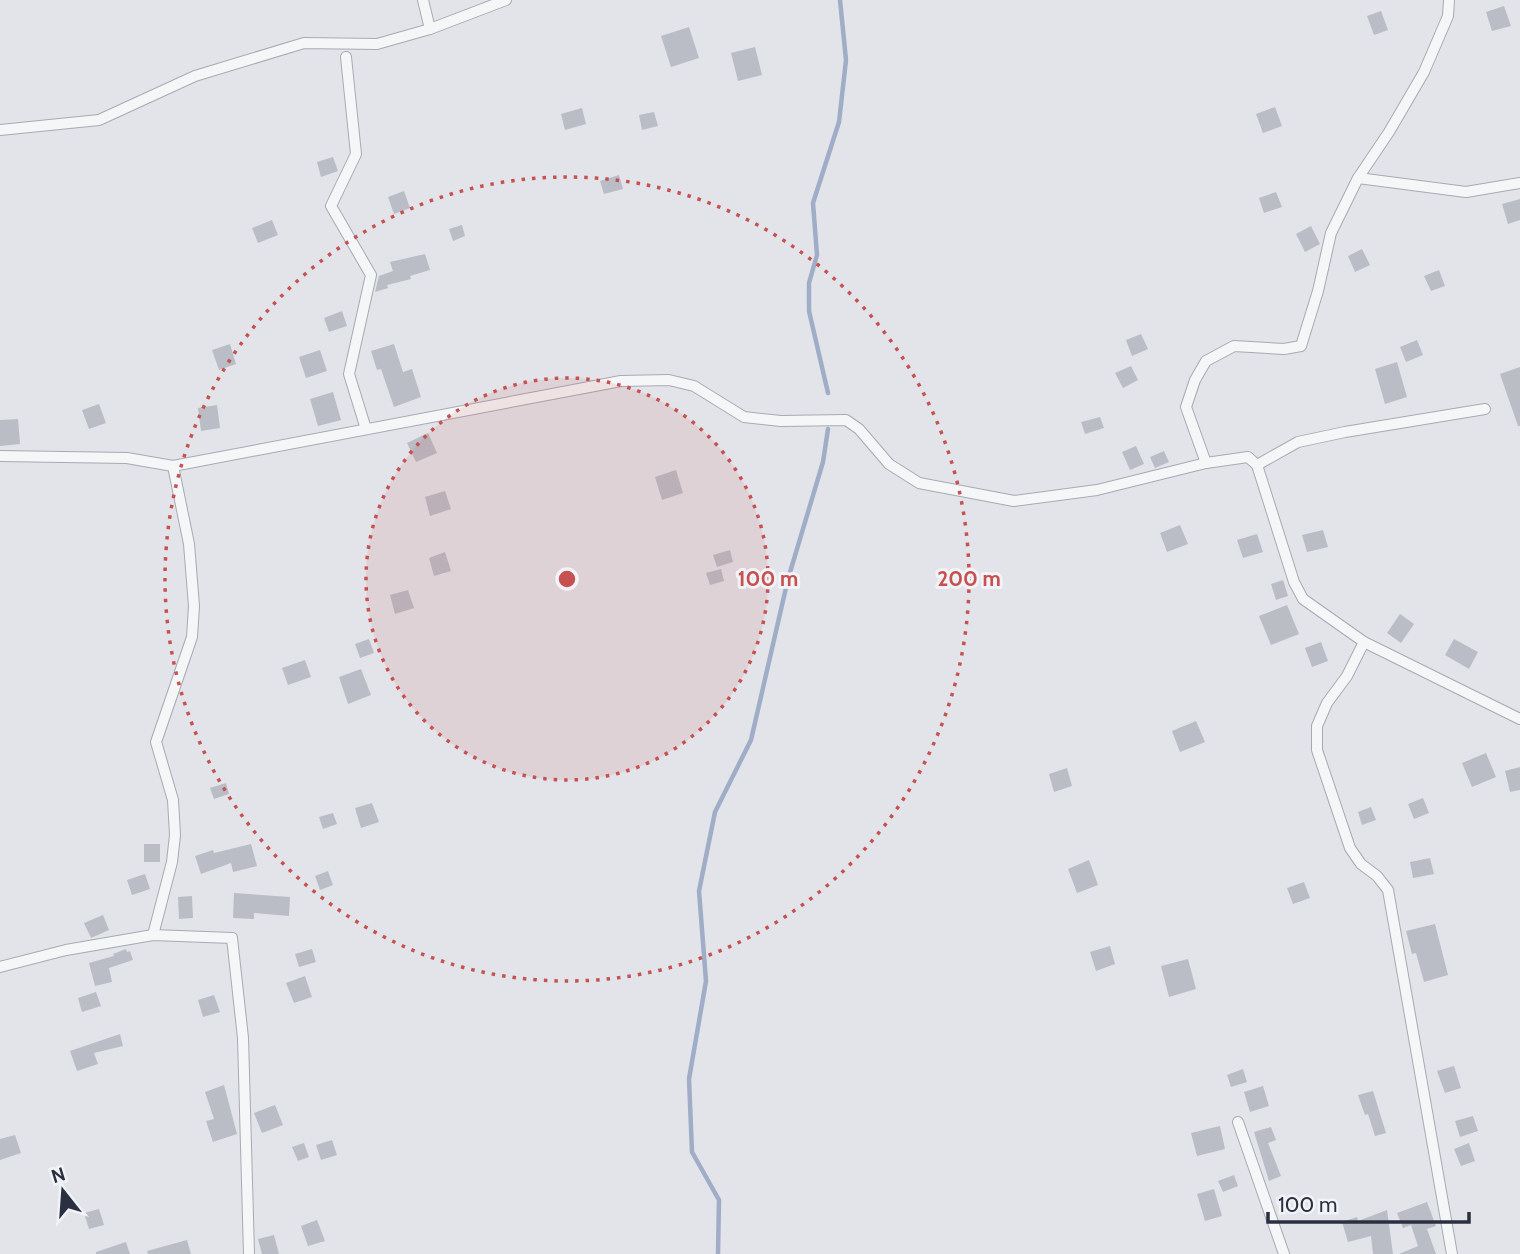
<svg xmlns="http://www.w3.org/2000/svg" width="1520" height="1254" viewBox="0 0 1520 1254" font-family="Cabin,sans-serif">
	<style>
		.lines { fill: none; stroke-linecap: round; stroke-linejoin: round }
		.stream { stroke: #a0adc7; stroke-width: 4.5 }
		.building { fill: #babdc6 }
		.minor-casing { stroke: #a7aab4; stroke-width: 12 }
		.minor { stroke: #f5f6f8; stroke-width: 10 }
		.ring { fill: none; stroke: #c65150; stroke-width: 3.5; stroke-dasharray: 3.5 7 }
		.centre { fill: #c65150; stroke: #f2f3f7; stroke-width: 3.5 }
		.ring-label { font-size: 21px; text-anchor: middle; font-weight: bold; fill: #c65150; stroke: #f2f3f7; stroke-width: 6; stroke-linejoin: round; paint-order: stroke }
	</style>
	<rect width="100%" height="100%" fill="#e2e4ea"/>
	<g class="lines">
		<g class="stream">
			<polyline points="828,393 809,311 809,283 817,255 813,203 839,122 846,60 840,0"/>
			<polyline points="718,1254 719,1200 692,1152 689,1079 706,981 699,891 715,812 751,740 788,579 823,462 828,429"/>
		</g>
	</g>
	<g class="building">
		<polygon points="1504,6 1511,26 1492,31 1486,12"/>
		<polygon points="1381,11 1388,30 1374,35 1367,16"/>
		<polygon points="689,27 699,58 671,67 661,36"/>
		<polygon points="755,47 762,75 738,81 731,53"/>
		<polygon points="1275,107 1282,126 1263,133 1256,114"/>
		<polygon points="582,108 586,124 565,130 561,114"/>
		<polygon points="654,112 658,126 642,130 639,115"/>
		<polygon points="333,157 338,171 321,177 317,162"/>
		<polygon points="619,175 623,189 604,194 600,181"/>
		<polygon points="404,191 410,208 394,214 388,197"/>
		<polygon points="1276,192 1282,207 1264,213 1259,198"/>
		<polygon points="1520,199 1520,220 1508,224 1502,204"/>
		<polygon points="272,220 278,235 258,243 252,228"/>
		<polygon points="462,225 465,236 453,241 449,229"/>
		<polygon points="1311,226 1320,244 1305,252 1296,234"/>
		<polygon points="1362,249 1370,265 1355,272 1348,256"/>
		<polygon points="425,254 430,270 410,276 411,279 387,285 388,288 375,292 379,276 393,271 390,262"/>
		<polygon points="1439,270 1445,286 1431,291 1424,276"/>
		<polygon points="342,311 347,326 329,332 324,318"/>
		<polygon points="1141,334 1148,349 1132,356 1126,340"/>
		<polygon points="1417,340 1423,355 1406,362 1400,347"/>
		<polygon points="230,344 236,364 219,370 212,350"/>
		<polygon points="394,344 403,372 412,369 421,397 394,407 381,369 377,370 371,351"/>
		<polygon points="320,350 327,371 306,378 299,357"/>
		<polygon points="1397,362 1407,397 1385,404 1375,369"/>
		<polygon points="1131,366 1138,380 1123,388 1115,373"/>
		<polygon points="1520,367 1520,426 1518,426 1500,374"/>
		<polygon points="333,392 341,420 318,426 310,399"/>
		<polygon points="99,404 106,423 89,429 82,410"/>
		<polygon points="217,405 220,428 201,431 198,408"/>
		<polygon points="1100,417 1104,428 1085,434 1081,422"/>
		<polygon points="18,419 20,444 0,446 0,420"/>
		<polygon points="428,433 437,453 416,462 407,443"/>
		<polygon points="1136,446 1144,464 1130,470 1122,452"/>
		<polygon points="1164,451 1169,462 1155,468 1150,457"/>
		<polygon points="676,470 683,493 662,500 655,477"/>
		<polygon points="445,491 451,509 430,516 425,497"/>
		<polygon points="1180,525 1188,544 1167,552 1160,533"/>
		<polygon points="1323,530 1328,547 1307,552 1302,535"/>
		<polygon points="1257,534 1263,552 1243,558 1237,540"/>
		<polygon points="730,550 733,562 717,567 713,555"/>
		<polygon points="445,552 451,571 434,576 429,558"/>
		<polygon points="721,569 724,581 710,585 706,573"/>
		<polygon points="1283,580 1288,596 1276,600 1271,584"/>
		<polygon points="408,590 414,608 395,614 390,595"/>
		<polygon points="1287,605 1299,634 1271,645 1259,616"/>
		<polygon points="1400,614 1414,624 1401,643 1387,633"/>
		<polygon points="369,639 374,653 360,658 355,644"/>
		<polygon points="1454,639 1478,652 1469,669 1445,655"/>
		<polygon points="1321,642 1328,661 1312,667 1305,648"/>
		<polygon points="305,660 311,677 288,685 282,668"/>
		<polygon points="361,669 371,695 348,704 339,677"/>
		<polygon points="1196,721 1205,742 1180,752 1172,731"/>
		<polygon points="1486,753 1496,777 1472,787 1462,763"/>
		<polygon points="1520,767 1520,790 1510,792 1505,771"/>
		<polygon points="1067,768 1072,786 1054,792 1049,774"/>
		<polygon points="226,783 229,794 214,799 210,788"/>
		<polygon points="1423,798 1429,813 1414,819 1408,804"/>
		<polygon points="372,803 379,822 361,828 355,808"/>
		<polygon points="1371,807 1376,820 1362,825 1358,812"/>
		<polygon points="333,813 337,824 323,829 319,817"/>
		<rect x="144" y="844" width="16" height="18"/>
		<polygon points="251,844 257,866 233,872 231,863 201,874 195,856 213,850 214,853"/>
		<polygon points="1430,858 1434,874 1413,878 1410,862"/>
		<polygon points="1089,860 1098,885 1077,893 1068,869"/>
		<polygon points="328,871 333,885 320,890 315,876"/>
		<polygon points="145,874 150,889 132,895 127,880"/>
		<polygon points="1304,882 1310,898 1293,904 1287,888"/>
		<polygon points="234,893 290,897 289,916 254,913 254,919 233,918"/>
		<polygon points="192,896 193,918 179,919 178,897"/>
		<polygon points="103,915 109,930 91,938 84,923"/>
		<polygon points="1435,924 1448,975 1424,982 1416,953 1412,954 1406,931"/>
		<polygon points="1110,946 1115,964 1096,971 1090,952"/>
		<polygon points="126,949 127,952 130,951 133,960 109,968 112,982 95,986 89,963 114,956 113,954"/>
		<polygon points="312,949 316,962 299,967 295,954"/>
		<polygon points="1188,959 1196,989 1169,997 1161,966"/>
		<polygon points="305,976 312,997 294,1003 286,983"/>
		<polygon points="96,992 101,1006 82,1012 78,998"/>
		<polygon points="214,995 220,1012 203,1017 198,1000"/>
		<polygon points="120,1034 123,1046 94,1053 98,1064 77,1071 70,1051"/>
		<polygon points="1454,1066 1461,1088 1445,1093 1437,1071"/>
		<polygon points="1243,1069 1247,1082 1231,1087 1227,1075"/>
		<polygon points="224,1085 237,1134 213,1142 206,1121 214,1119 205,1092"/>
		<polygon points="1263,1086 1269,1106 1250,1112 1244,1092"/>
		<polygon points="1373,1091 1386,1133 1375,1136 1368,1114 1365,1115 1358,1095"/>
		<polygon points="275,1105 283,1125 262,1133 254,1113"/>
		<polygon points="1473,1116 1478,1131 1460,1137 1455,1121"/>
		<polygon points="1220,1126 1225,1149 1197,1156 1191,1133"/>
		<polygon points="1271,1127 1276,1140 1268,1143 1281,1176 1269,1181 1254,1132"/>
		<polygon points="15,1135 21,1153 0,1160 0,1139"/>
		<polygon points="332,1140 337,1155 321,1160 316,1145"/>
		<polygon points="304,1143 309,1157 298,1161 292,1147"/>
		<polygon points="1469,1143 1475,1161 1461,1166 1454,1149"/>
		<polygon points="1234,1175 1238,1186 1223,1192 1218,1181"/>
		<polygon points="1214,1189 1222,1216 1205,1221 1197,1194"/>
		<polygon points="1427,1202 1436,1226 1427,1229 1436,1254 1399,1254 1418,1246 1411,1225 1403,1228 1397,1213"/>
		<polygon points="99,1209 104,1225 89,1229 84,1213"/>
		<polygon points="1387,1210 1393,1254 1373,1254 1371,1236 1348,1242 1342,1222 1357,1217 1358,1221"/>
		<polygon points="317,1220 325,1241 308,1246 301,1226"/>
		<polygon points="274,1235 279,1254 262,1254 258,1239"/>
		<polygon points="187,1240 191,1254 148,1254 147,1251"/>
		<polygon points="126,1242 130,1254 96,1254 96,1252"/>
	</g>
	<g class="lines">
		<defs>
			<g id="minor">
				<polyline points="430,29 506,0"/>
				<polyline points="346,57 356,154 331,206 371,275 349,374 366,429"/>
				<polyline points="0,130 99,120 195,76 304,43 377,44 430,29 423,0"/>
				<polyline points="1358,178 1466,192 1520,183"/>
				<polyline points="0,456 127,458 173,466 621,381 669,380 694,386 744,417 781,421 846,420 859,429 889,464 919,483 1014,501 1097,490 1206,463 1248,457 1257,465 1294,582 1303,599 1364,642 1520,719"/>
				<polyline points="1206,463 1186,407 1195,380 1206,361 1234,346 1284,349 1301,346 1318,291 1331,233 1358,178 1389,132 1424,72 1448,16 1449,0"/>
				<polyline points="1257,465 1298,442 1345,432 1485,409"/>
				<polyline points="1364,642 1347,676 1327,703 1317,726 1317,750 1350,848 1361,864 1377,876 1388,890 1452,1254"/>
				<polyline points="153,935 172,862 175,835 173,800 156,742 192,637 194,606 189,544 173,466"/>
				<polyline points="0,967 66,950 153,935 232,938 243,1038 249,1254"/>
				<polyline points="1238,1122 1284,1254"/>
			</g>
		</defs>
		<use href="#minor" class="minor-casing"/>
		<use href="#minor" class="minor"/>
	</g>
	<circle cx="567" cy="579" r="201" fill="#c65150" fill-opacity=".12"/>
	<g class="ring">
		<circle cx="567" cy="579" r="201"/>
		<circle cx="567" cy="579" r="402"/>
	</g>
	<circle cx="567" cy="579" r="10" class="centre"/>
	<g class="ring-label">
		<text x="768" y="586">100 m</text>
		<text x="969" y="586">200 m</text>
	</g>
	<g transform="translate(63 1191) rotate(343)" stroke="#f2f3f7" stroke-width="5" paint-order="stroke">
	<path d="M0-5L12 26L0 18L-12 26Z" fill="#2b3041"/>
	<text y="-10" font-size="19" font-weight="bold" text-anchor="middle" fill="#2b3041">N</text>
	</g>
	<path d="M1268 1212v10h201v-10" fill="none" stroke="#2b3041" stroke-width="3.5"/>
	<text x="1278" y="1212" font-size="21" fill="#2b3041" stroke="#f2f3f7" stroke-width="5" paint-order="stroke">100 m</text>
</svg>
